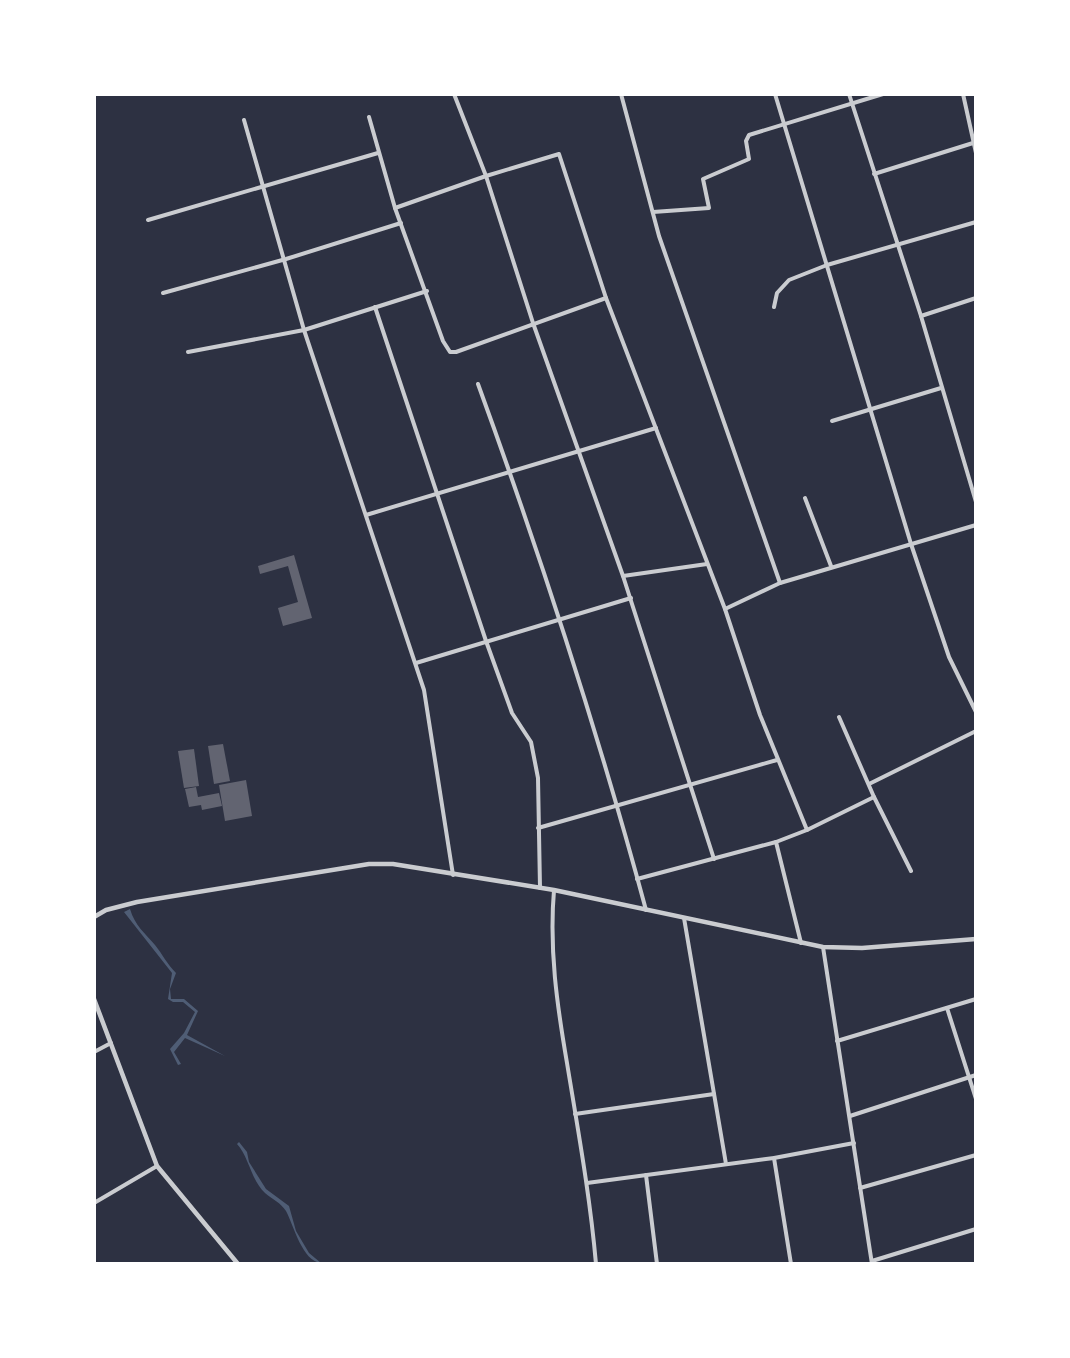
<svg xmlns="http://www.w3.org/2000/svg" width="1070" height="1358" viewBox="0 0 1070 1358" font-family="Rubik,sans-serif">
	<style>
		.water { fill: #4f5d75 }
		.building { fill: #626471 }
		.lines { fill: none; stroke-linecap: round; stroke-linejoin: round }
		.minor { stroke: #caccd0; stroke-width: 4 }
		.tertiary { stroke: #caccd0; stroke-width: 4.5 }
	</style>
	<rect width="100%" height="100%" fill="#2d3142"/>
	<g class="water">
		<path d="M 130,909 C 135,926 145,933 155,945 C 163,955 167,964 176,973 L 170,989 L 171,999 L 184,999 L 198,1011 L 187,1035 L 225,1056 L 185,1038 L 174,1052 L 181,1064 L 178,1065 L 170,1049 L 184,1033 L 195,1012 L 183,1002 L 173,1002 L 168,999 L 172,973 L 124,912 Z"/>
		<path d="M 239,1142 L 247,1152 L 249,1162 L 266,1189 L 289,1206 L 296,1231 L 309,1253 L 321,1263 C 302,1261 294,1226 286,1211 C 281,1203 272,1199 265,1193 C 251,1180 249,1157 237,1144 Z"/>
	</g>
	<g class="building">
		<polygon points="294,555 312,618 283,626 278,608 298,602 288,566 260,574 258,566"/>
		<polygon points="223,744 230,781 214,784 208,746"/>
		<polygon points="194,749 199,786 184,788 178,751"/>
		<polygon points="246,780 252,816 225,821 219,785"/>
		<polygon points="196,787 198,797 219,793 222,806 202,810 201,805 189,807 185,789"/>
	</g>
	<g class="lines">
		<g class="minor">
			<polyline points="454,94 486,176 533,323 623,576 714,859"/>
			<polyline points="621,94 659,236 780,583"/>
			<polyline points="775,94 911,544 949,657 976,712"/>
			<polyline points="849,94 921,316 976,502"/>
			<polyline points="963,94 976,153"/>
			<polyline points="369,117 395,208 443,341 450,352 456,352 606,298"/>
			<polyline points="244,120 304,330 424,690 453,875"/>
			<polyline points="874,174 973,143"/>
			<polyline points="395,208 486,176 559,154 606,298 725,609 760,715 807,830"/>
			<polyline points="653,212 709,208 703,179 749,159 746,141 749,135 883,94"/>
			<polyline points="148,220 378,153"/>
			<polyline points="163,293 286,259 401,223"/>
			<polyline points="375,307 486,641 512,713 531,742 538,778 540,888"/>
			<polyline points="774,307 777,293 789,280 827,265 976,222"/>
			<polyline points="921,316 976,298"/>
			<polyline points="188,352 304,330 427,291"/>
			<path d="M 478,384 C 541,557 598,732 646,910"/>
			<polyline points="832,421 941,388"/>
			<polyline points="805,498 831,566"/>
			<polyline points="366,515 656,428"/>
			<polyline points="623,576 707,564"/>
			<polyline points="725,609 780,583 976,525"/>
			<polyline points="416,663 631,598"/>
			<polyline points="839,717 874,797 911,871"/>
			<polyline points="869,784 976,731"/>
			<polyline points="538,828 777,760"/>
			<polyline points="776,842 801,943"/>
			<polyline points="637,879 776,842 807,830 874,797"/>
			<path d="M 554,890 C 549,949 557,1005 567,1063 C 578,1130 590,1196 596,1264"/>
			<polyline points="684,918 726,1164"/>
			<polyline points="823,947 872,1264"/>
			<polyline points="947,1008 976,1099"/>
			<polyline points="837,1041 976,999"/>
			<polyline points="94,1052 111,1043"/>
			<polyline points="575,1114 714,1094"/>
			<polyline points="850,1116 976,1075"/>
			<polyline points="774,1158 791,1264"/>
			<polyline points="646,1175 657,1264"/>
			<polyline points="587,1183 774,1158 854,1143"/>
			<polyline points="860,1188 976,1155"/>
			<polyline points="94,1203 157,1166"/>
			<polyline points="872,1261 976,1229"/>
		</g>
		<g class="tertiary">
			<polyline points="94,917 106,910 137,902 369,864 393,864 554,890 823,947 862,948 976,939"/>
			<polyline points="94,999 157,1166 238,1264"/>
		</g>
	</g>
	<rect width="1070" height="1358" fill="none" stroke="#ffffff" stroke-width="192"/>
</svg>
